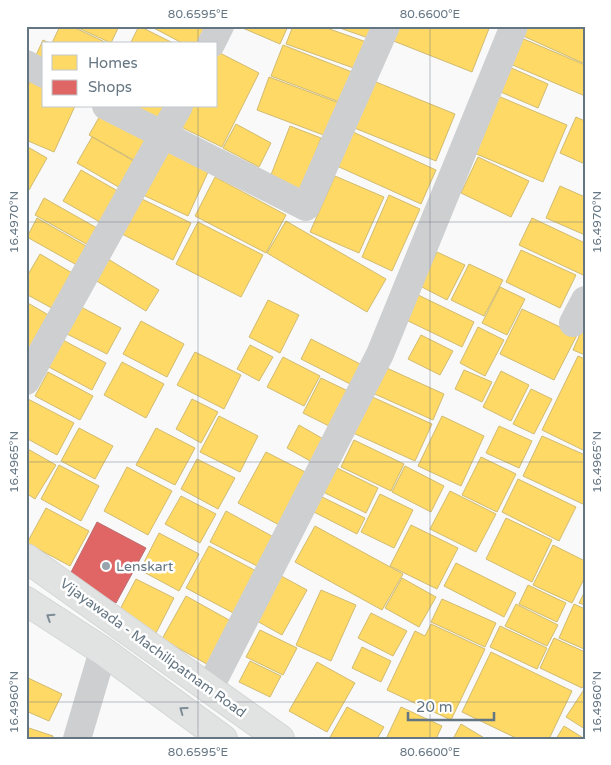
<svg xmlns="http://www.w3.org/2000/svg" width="611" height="765" viewBox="0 0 611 765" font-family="'Varela Round',sans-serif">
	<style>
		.homes { fill: #ffd966; stroke: #d1bb6f }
		.shops { fill: #e06666; stroke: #bb6b6f }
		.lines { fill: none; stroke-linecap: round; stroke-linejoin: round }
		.highway-casing { stroke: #d5d6d6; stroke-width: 30 }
		.minor { stroke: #cecfd0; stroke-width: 28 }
		.highway { stroke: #e1e2e2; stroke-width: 28 }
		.oneway { stroke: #7e8c96 }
		.ticks { fill: none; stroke: #657683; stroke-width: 1; stroke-opacity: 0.45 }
		.poi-dot { fill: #99a4ac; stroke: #fff; stroke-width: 2 }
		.labels { text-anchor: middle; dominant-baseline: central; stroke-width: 5; stroke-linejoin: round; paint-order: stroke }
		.poi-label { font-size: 14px; fill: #657683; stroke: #fff; text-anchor: start }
		.street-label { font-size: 14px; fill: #657683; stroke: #fff }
		.neatline { fill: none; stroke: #657683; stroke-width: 2 }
		.ticks-label { font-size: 12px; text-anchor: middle; fill: #657683 }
	</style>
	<rect width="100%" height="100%" fill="#f9f9f9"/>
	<g class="homes">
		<polygon points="60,26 71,26 109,44 54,44 52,43"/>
		<polygon points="74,26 119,26 111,43"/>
		<polygon points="139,26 175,44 130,44"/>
		<polygon points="150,26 215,26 206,44 184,44"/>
		<polygon points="238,26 288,26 280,44"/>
		<polygon points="293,26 321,26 372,44 362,71 286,44"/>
		<polygon points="334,26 382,26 377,41"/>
		<polygon points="397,26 490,26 472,72 391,40"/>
		<polygon points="525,26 585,26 585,64 521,35"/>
		<polygon points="519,37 585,65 585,96 508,63"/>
		<polygon points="43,40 51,44 44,44 44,67 33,62"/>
		<polygon points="283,45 357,74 345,104 271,76"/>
		<polygon points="216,51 259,73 222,147 175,124 183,106 216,106"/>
		<polygon points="507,66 548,84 538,108 496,90"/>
		<polygon points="269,77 339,103 326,136 257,110"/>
		<polygon points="32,78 44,83 44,106 75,106 54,152 26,140 26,90"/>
		<polygon points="371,80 455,114 436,161 352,127"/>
		<polygon points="498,96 567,125 543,182 474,153"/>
		<polygon points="121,106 166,106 155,125"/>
		<polygon points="105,107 157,136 141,164 89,135"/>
		<polygon points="576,117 585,121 585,164 560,153"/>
		<polygon points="236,124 271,143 259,167 223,148"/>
		<polygon points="290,126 321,138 300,192 269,180"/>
		<polygon points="353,132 436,170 421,204 337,166"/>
		<polygon points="92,137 137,163 122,189 77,163"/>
		<polygon points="26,146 47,158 29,190 26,188"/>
		<polygon points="164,149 209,170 188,216 143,195"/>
		<polygon points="478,157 529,181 511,217 461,193"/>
		<polygon points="81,170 123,194 105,225 63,201"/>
		<polygon points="335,176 384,197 359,253 310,232"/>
		<polygon points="215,177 286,215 266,253 195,216"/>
		<polygon points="560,186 585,197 585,235 546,218"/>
		<polygon points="389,195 420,209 392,271 362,257"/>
		<polygon points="138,197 191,223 173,260 120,233"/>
		<polygon points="44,198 104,232 95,249 35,215"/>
		<polygon points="37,218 93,250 82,268 27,237"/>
		<polygon points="532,218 585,243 585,270 583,275 519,245"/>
		<polygon points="286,221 386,279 367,312 267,253"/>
		<polygon points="198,222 263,255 241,297 176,264"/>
		<polygon points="521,250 576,275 560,308 506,282"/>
		<polygon points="437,252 465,265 447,300 420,286"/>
		<polygon points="40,254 79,277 59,312 26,294 26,278"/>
		<polygon points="108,259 159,290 146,311 95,280"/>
		<polygon points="469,264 503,280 484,316 451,300"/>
		<polygon points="500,287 525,299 507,335 482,323"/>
		<polygon points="414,293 474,322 462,347 402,318"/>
		<polygon points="268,300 299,315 280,353 249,337"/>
		<polygon points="26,302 52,317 33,350 26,347"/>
		<polygon points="81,307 121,328 107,354 67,334"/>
		<polygon points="522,309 577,335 554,380 500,354"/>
		<polygon points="141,321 184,344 167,377 123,354"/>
		<polygon points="584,325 585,325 585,355 573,350"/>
		<polygon points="478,327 504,340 485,376 460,363"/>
		<polygon points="421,335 453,351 440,375 408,359"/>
		<polygon points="61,339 106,363 92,390 47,366"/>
		<polygon points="311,339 366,367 356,387 301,359"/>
		<polygon points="250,345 273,357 259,381 237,369"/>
		<polygon points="195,352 241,375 224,409 177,385"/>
		<polygon points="578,356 585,359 585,451 542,430"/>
		<polygon points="283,357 320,376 304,406 267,387"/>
		<polygon points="122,362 164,384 146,418 104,395"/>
		<polygon points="380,365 444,394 433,420 368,391"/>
		<polygon points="464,370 492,382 482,402 455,389"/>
		<polygon points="501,371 529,385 511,421 483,407"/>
		<polygon points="48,372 93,396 80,420 35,396"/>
		<polygon points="321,378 352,393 333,428 303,413"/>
		<polygon points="531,389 552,399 534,434 513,424"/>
		<polygon points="368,395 432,424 415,461 351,432"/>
		<polygon points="26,398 74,423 57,455 26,438"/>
		<polygon points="192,399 218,412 201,443 176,429"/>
		<polygon points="219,416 258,436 240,472 200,452"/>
		<polygon points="442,416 484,436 461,486 418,466"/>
		<polygon points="299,425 325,440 312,462 287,448"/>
		<polygon points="499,426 532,441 519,468 486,453"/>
		<polygon points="79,428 113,446 95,479 61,461"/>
		<polygon points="156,428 195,448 175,485 136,465"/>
		<polygon points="542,436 585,455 585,505 523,476"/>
		<polygon points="354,440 404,464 391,491 341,467"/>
		<polygon points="26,448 56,465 35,499 26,493"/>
		<polygon points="266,452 311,475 283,527 238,503"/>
		<polygon points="481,457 516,474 497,512 462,495"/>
		<polygon points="197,459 235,478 218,509 181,489"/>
		<polygon points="59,465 99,486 81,521 41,499"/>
		<polygon points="331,465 378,488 366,513 319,490"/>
		<polygon points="405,466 444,486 431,512 392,492"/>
		<polygon points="127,467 172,491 148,535 104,511"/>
		<polygon points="518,479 576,507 559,541 502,512"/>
		<polygon points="450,491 496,514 476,552 430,529"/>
		<polygon points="380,494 413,510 394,548 361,532"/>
		<polygon points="318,495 365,518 357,534 310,510"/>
		<polygon points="181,496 216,514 200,543 165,524"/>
		<polygon points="46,508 89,531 70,566 27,543"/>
		<polygon points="226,511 279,540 263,569 210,542"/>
		<polygon points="506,518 552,540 532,582 486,559"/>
		<polygon points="411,525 458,548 437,589 390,566"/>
		<polygon points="315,526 403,574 382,610 295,562"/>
		<polygon points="159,533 199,554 179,591 140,570"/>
		<polygon points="553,545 585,561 585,577 572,603 533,585"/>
		<polygon points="209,546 260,573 237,615 186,588"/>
		<polygon points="456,563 516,593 504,617 444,586"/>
		<polygon points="272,571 307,590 282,635 248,616"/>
		<polygon points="402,578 436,597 419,627 385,608"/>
		<polygon points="136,579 174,598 156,633 118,613"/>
		<polygon points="528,585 566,603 557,622 519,604"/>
		<polygon points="321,590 356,605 331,661 296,645"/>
		<polygon points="585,591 585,605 579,603"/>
		<polygon points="186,596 238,625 214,668 162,639"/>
		<polygon points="442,599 496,623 485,647 431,622"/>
		<polygon points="516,604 558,625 547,646 505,626"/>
		<polygon points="574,604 585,609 584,649 559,638"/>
		<polygon points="371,613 407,631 393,656 358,638"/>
		<polygon points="431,624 485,649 451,720 387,690 415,631 425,636"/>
		<polygon points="500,626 547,648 537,669 490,647"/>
		<polygon points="260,630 297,648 283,675 246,657"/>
		<polygon points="554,638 585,652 585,683 582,688 540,668"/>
		<polygon points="362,647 391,661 381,682 352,668"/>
		<polygon points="491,652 572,691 549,739 518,739 462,712"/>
		<polygon points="250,661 281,676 270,697 239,682"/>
		<polygon points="317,662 355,683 327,732 289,711"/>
		<polygon points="26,677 62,694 49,721 26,711"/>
		<polygon points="585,688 585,729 566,717"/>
		<polygon points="347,707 384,727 377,739 329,739"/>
		<polygon points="401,707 442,726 436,739 386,739"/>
		<polygon points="461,724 486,739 453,739"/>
		<polygon points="564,726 585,739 556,739"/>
		<polygon points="26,727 53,736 52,739 26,739"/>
	</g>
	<polygon class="shops" points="97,522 146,548 116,603 68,578"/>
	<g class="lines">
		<defs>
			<g id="highway">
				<polyline points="26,558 280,739"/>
				<polyline points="26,601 103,651 223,739"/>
			</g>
		</defs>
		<use href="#highway" class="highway-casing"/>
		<g class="minor">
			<polyline points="211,44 220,26"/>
			<polyline points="26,64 44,74"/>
			<polyline points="106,106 306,207 386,26"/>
			<polyline points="573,323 585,300"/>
			<polyline points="26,381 179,106"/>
			<polyline points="209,689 380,354 514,26"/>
			<polyline points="77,739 103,651"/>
		</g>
		<use href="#highway" class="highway"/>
	</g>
	<defs><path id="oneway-chevron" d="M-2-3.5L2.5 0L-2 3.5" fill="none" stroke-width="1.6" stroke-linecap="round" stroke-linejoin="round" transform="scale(1.25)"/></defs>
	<g class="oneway">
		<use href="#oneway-chevron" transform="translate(50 617) rotate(-147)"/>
		<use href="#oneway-chevron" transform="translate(183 710) rotate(-144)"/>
	</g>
	<path class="ticks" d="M 198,26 L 198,44M 430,26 L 430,739M 198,106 L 198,739M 26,222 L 585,222M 26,462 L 585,462M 26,702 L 585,702"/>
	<circle class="poi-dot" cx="106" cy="566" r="5"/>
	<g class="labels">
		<g class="poi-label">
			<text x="116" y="566">Lenskart</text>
		</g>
		<g class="street-label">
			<text transform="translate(153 648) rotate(36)">Vijayawada - Machilipatnam Road</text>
		</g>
	</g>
	<rect width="611" height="765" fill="none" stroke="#ffffff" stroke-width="55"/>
	<rect x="42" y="42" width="175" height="65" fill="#ffffff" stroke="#c1c8cd"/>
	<rect x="52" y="55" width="25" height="15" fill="#ffd966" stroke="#c1c8cd"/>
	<text x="88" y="68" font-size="15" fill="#657683">Homes</text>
	<rect x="52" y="80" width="25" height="15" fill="#e06666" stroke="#c1c8cd"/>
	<text x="88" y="92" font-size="15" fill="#657683">Shops</text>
	<path d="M408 712v8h86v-8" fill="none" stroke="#657683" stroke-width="2.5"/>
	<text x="416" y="712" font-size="15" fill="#657683" stroke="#ffffff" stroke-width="4" paint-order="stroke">20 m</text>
	<rect x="28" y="28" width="556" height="710" class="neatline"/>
	<g class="ticks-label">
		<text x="198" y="18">80.6595°E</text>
		<text x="430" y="18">80.6600°E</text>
		<text transform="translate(14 222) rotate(-90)" y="4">16.4970°N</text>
		<text transform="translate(597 222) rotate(-90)" y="4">16.4970°N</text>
		<text transform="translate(14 462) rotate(-90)" y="4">16.4965°N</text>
		<text transform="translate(597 462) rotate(-90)" y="4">16.4965°N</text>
		<text transform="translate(14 702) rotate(-90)" y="4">16.4960°N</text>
		<text transform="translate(597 702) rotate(-90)" y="4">16.4960°N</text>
		<text x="198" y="756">80.6595°E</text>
		<text x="430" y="756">80.6600°E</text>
	</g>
</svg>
